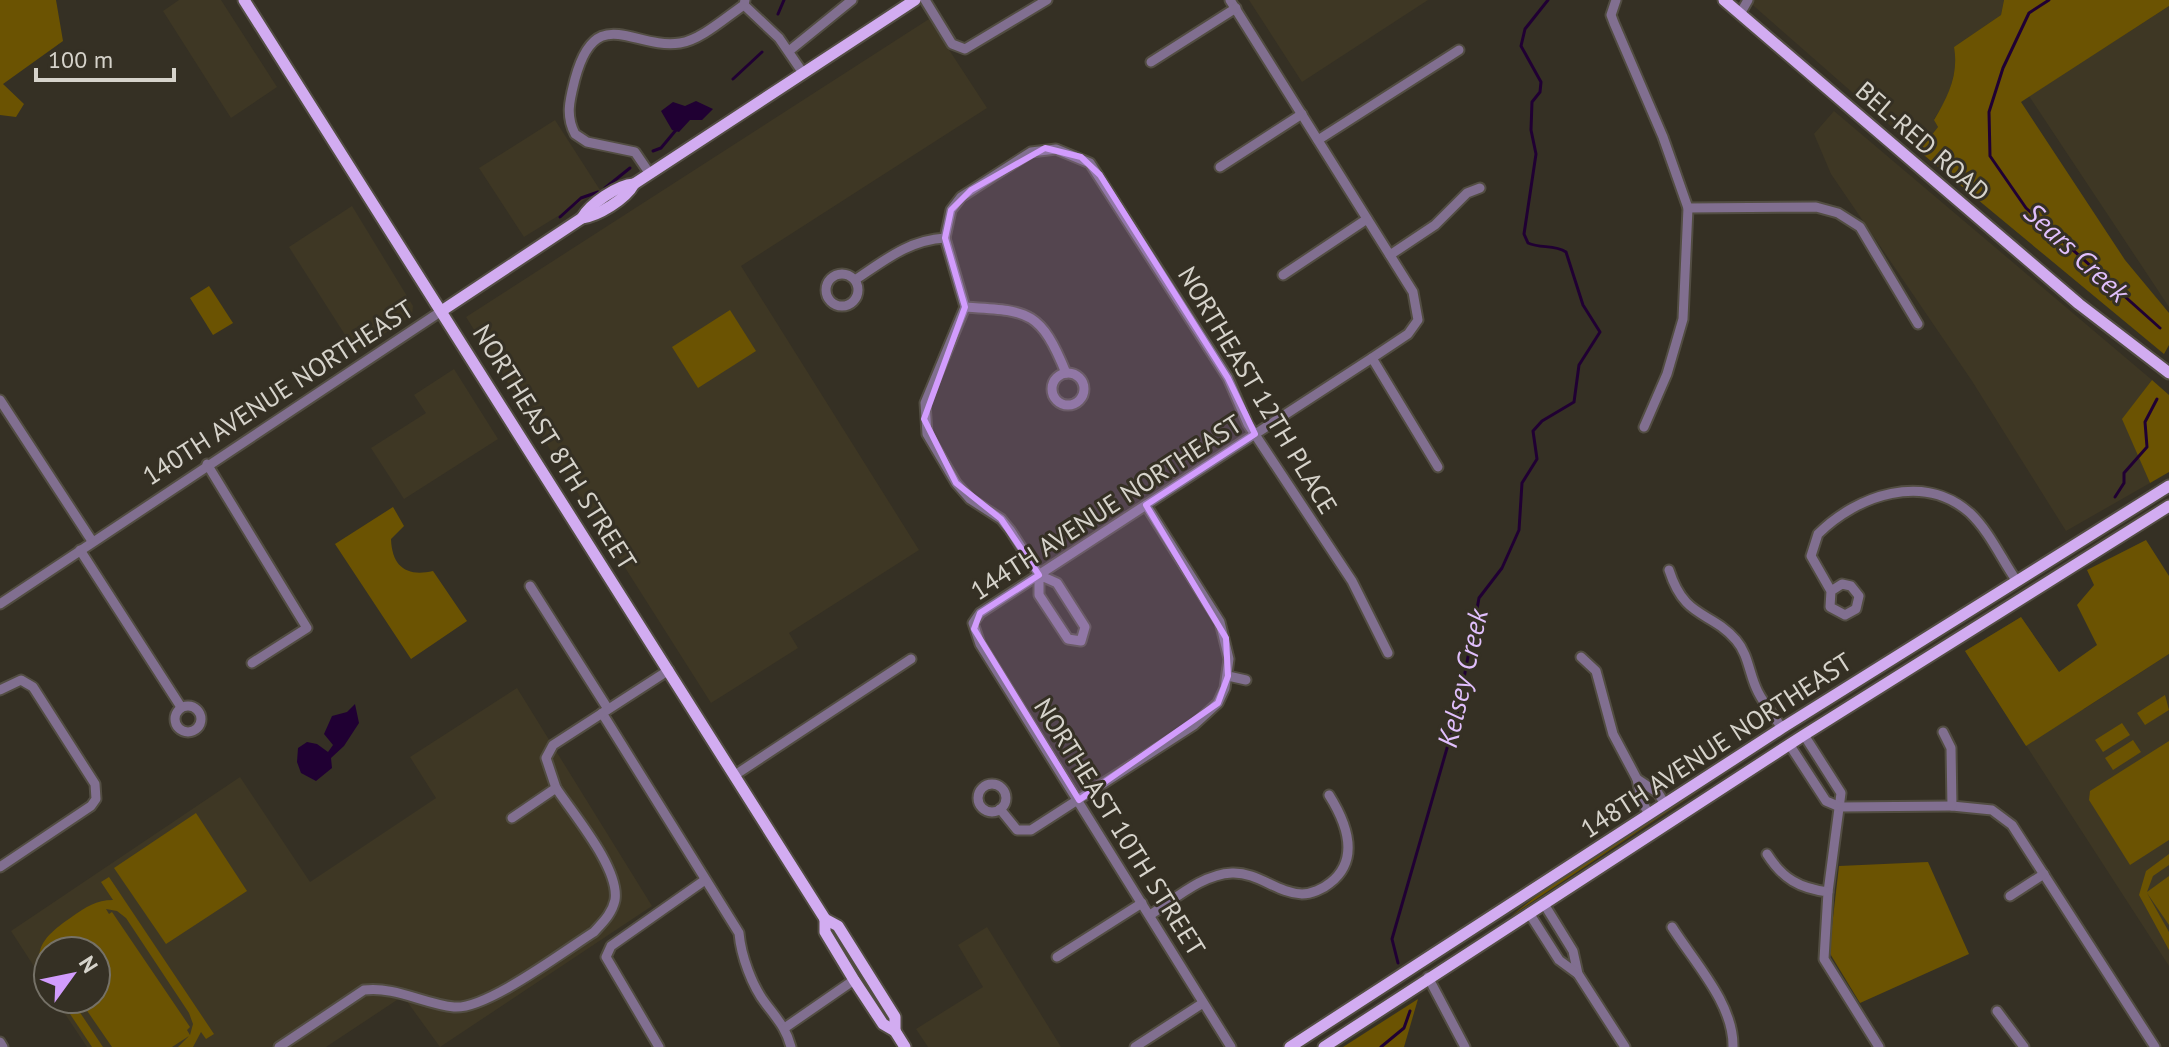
<svg xmlns="http://www.w3.org/2000/svg" width="2169" height="1047" viewBox="0 0 2169 1047" font-family="'PT Sans',sans-serif">
	<style>
		.built { fill: #3e3724 }
		.green { fill: #6b5302; fill-rule: evenodd }
		.water { fill: #200033 }
		.lines { fill: none; stroke-linecap: round; stroke-linejoin: round }
		.stream { stroke: #200033; stroke-width: 3 }
		.minor-casing { stroke: #524d42; stroke-width: 13 }
		.major-casing { stroke: #524d42; stroke-width: 15 }
		.minor { stroke: #816f90; stroke-width: 9 }
		.major { stroke: #d2acf1; stroke-width: 11 }
		.marked { fill: #d29cfd; fill-opacity: 0.2; stroke: #d29cfd; stroke-width: 6; stroke-linejoin: round }
		.labels { text-anchor: middle; dominant-baseline: central; stroke-width: 6; stroke-linejoin: round; paint-order: stroke }
		.street-label { font-size: 26px; fill: #d6d3cb; stroke: #353024 }
		.water-label { font-size: 28px; font-style: italic; fill: #e0bffc; stroke: #353024 }
	</style>
	<rect width="100%" height="100%" fill="#353024"/>
	<g class="built">
		<polygon points="179,0 221,0 277,87 231,118 163,11"/>
		<polygon points="1249,0 1428,0 1302,82"/>
		<polygon points="1747,0 2004,0 2001,15 1954,47 1957,62 1948,97 1934,119 1938,127 1919,151"/>
		<polygon points="2169,6 2169,307 2029,96"/>
		<polygon points="929,19 987,108 741,266 919,550 789,633 798,648 711,703 466,317"/>
		<polygon points="1834,111 2152,380 2123,419 2150,483 2066,531 1972,381 1831,174 1814,134"/>
		<polygon points="555,120 600,190 524,237 479,168"/>
		<polygon points="352,206 413,306 412,316 356,352 289,247"/>
		<polygon points="454,369 498,439 404,499 371,448 426,413 414,395"/>
		<polygon points="2021,617 2084,709 2169,654 2169,966 1965,651"/>
		<polygon points="517,688 652,906 440,1047 403,996 326,1047 87,1047 55,999 96,999 96,951 48,951 48,988 11,931 240,777 310,882 436,798 410,757"/>
		<polygon points="987,927 1061,1047 928,1047 916,1029 983,987 958,945"/>
	</g>
	<g class="green">
		<polygon points="0,0 56,0 63,41 3,84 24,104 16,117 0,115"/>
		<path d="M 2004,0 L 2169,0 L 2169,6 L 2021,102 L 2125,260 L 2169,313 L 2169,345 L 2164,354 L 1919,151 L 1938,127 L 1934,120 C 1948,97 1959,74 1954,47 L 2001,15 Z"/>
		<polygon points="209,286 233,323 213,335 190,298"/>
		<polygon points="730,310 756,351 698,388 672,347"/>
		<polygon points="2152,380 2169,395 2169,472 2150,483 2122,419"/>
		<path d="M 393,507 L 404,526 L 391,539 C 392,567 407,577 433,571 L 467,621 L 411,659 L 335,544 Z"/>
		<polygon points="2146,540 2169,576 2169,654 2026,746 1965,651 2021,617 2059,672 2097,645 2077,605 2094,585 2087,570"/>
		<polygon points="2165,695 2169,710 2145,725 2137,713"/>
		<polygon points="2122,723 2130,735 2103,752 2095,740"/>
		<polygon points="2133,740 2141,752 2113,770 2105,758"/>
		<polygon points="2169,741 2169,840 2130,865 2089,800 2090,791"/>
		<polygon points="1699,788 1700,790 1511,916 1570,870"/>
		<polygon points="196,813 247,891 166,944 114,868"/>
		<polygon points="2169,854 2169,865 2153,876 2147,892 2169,876 2169,925 2147,893 2169,932 2169,950 2139,895 2146,871"/>
		<polygon points="1928,862 1969,954 1860,1003 1829,952 1839,866"/>
		<path d="M 109,877 L 214,1034 L 206,1039 L 201,1032 L 193,1047 L 178,1047 L 189,1036 L 172,1047 L 112,1047 L 79,999 L 96,999 L 96,951 L 52,951 L 49,947 L 48,981 C 27,950 47,934 73,916 C 86,907 96,900 113,900 L 101,882 ZM 106,909 L 117,911 L 126,918 L 189,1013 L 193,1024 L 190,1035 L 187,1030 L 190,1027 L 112,912 L 109,914 Z"/>
		<polygon points="60,999 71,999 103,1047 92,1047"/>
		<polygon points="1418,999 1404,1047 1343,1047"/>
	</g>
	<g class="water">
		<polygon points="696,101 713,109 702,120 690,120 679,132 672,130 661,111 673,102 685,106"/>
		<polygon points="355,704 359,723 344,746 331,758 332,768 316,781 301,773 297,762 298,748 307,742 317,744 328,752 333,745 324,734 332,716 347,712"/>
	</g>
	<g class="lines">
		<g class="stream">
			<polyline points="2049,0 2029,13 2003,68 1989,112 1990,156 2026,208 2160,328"/>
			<polyline points="778,14 784,0"/>
			<polyline points="733,79 762,52"/>
			<polyline points="653,151 661,148 676,130"/>
			<polyline points="605,188 630,168"/>
			<polyline points="560,217 581,198 598,192"/>
			<polyline points="2115,497 2124,483 2124,473 2147,447 2145,422 2157,399"/>
			<path d="M 1398,963 L 1392,939 L 1458,710 L 1479,598 L 1502,568 L 1519,530 L 1522,483 L 1537,459 L 1533,431 L 1542,421 L 1574,402 L 1579,365 L 1600,332 L 1583,305 L 1566,252 C 1554,244 1541,249 1528,243 L 1524,234 L 1536,154 L 1531,130 L 1532,102 L 1540,92 L 1541,82 L 1521,46 L 1525,29 L 1548,0"/>
			<polyline points="1381,1047 1404,1028 1410,1011"/>
		</g>
		<defs>
			<g id="minor">
				<polyline points="745,0 744,5 779,38 803,73"/>
				<polyline points="925,0 952,44 965,49 1047,0"/>
				<polyline points="1230,0 1413,292 1418,320 1408,334 1372,358 980,613 973,623 980,644 1231,1047"/>
				<polyline points="1616,0 1611,15 1614,23 1663,137 1688,208 1683,319 1667,374 1644,427"/>
				<polyline points="1740,14 1748,0"/>
				<polyline points="789,51 852,0"/>
				<polyline points="1151,62 1236,8"/>
				<polyline points="1318,140 1459,50"/>
				<polyline points="1220,167 1302,114"/>
				<path d="M 650,174 L 635,152 L 587,142 L 575,134 C 565,115 570,99 575,79 C 596,1 633,50 680,43 C 701,40 726,17 744,5"/>
				<polyline points="1688,208 1816,207 1838,213 1860,227 1918,324"/>
				<polyline points="945,238 965,307 925,403 927,434 956,483 970,499 1001,519 1010,530 1039,575 1039,595 1068,639 1081,641 1085,627 1057,583 1039,575"/>
				<polyline points="1390,255 1435,225 1467,193 1480,188"/>
				<circle cx="842" cy="290" r="16"/>
				<polyline points="1283,275 1367,219"/>
				<path d="M 855,280 C 885,260 909,240 945,238 L 951,210 L 961,197 L 1031,152 L 1056,149 L 1090,163 L 1228,378 L 1248,424 L 1352,581 L 1388,653"/>
				<path d="M 965,307 C 1028,311 1040,309 1066,373"/>
				<polyline points="1372,358 1438,467"/>
				<circle cx="1068" cy="389" r="16"/>
				<polyline points="0,400 92,541"/>
				<polyline points="207,464 307,628 252,663"/>
				<polyline points="80,550 181,707"/>
				<path d="M 1669,570 C 1685,620 1710,610 1736,640 C 1749,655 1749,675 1758,692 C 1764,704 1774,716 1782,728"/>
				<polyline points="530,586 608,709"/>
				<path d="M 1831,591 L 1842,584 L 1851,586 L 1859,596 L 1856,609 L 1845,615 L 1830,607 L 1831,591 L 1811,556 L 1818,534 C 1857,495 1924,472 1970,513 C 1989,531 2001,558 2016,580"/>
				<polyline points="0,604 443,310"/>
				<polyline points="1581,657 1596,671 1613,734 1637,779 1642,802 1649,814"/>
				<polyline points="1228,676 1246,680"/>
				<polyline points="0,690 21,680 33,687 95,784 96,799 91,806 0,867"/>
				<circle cx="188" cy="719" r="13"/>
				<path d="M 602,713 L 739,933 C 741,956 752,986 766,1004 C 778,1020 786,1028 791,1047"/>
				<polyline points="1943,732 1951,748 1952,806 1992,810 2012,825 2155,1047"/>
				<polyline points="1804,735 1841,793 1828,892"/>
				<polyline points="1789,744 1826,801 1840,807 1952,806"/>
				<polyline points="735,775 911,659"/>
				<polyline points="1637,779 1658,793 1665,804"/>
				<circle cx="992" cy="798" r="14"/>
				<polyline points="1000,809 1017,830 1031,830 1194,725 1218,703 1225,688 1229,659 1220,622 1146,505"/>
				<polyline points="512,818 556,788 546,758 553,745 669,670"/>
				<path d="M 1767,854 C 1783,879 1799,888 1828,892 L 1824,959 L 1879,1047"/>
				<polyline points="2010,896 2044,874"/>
				<polyline points="1544,904 1573,951 1578,974 1625,1047"/>
				<polyline points="1529,913 1559,960 1578,974"/>
				<path d="M 1150,915 C 1174,900 1202,874 1232,873 C 1258,872 1277,893 1302,894 C 1311,894 1323,889 1330,883 C 1361,859 1346,822 1329,795"/>
				<path d="M 1672,927 C 1694,962 1734,1004 1733,1047"/>
				<polyline points="1057,957 1142,903"/>
				<polyline points="1428,977 1465,1047"/>
				<polyline points="1997,1011 2024,1047"/>
				<polyline points="786,1027 854,980"/>
				<polyline points="0,1042 3,1047"/>
				<path d="M 279,1047 L 364,990 C 395,986 424,1004 454,1007 C 486,1010 564,951 594,932 C 602,923 612,914 615,900 C 620,869 574,815 556,788"/>
				<polyline points="659,1047 606,957 611,946 705,880"/>
				<polyline points="1135,1047 1203,1003"/>
			</g>
			<g id="major">
				<polyline points="244,0 825,919 838,926 895,1017 895,1031"/>
				<polyline points="1724,0 2079,304 2169,373"/>
				<path d="M 582,218 C 590,204 617,185 634,184"/>
				<path d="M 443,310 L 582,218 C 598,216 626,199 634,184 L 915,0"/>
				<polyline points="825,919 825,932 854,980 883,1024 895,1031 905,1047"/>
				<polyline points="1290,1047 1782,728 2169,486"/>
				<polyline points="1324,1047 1804,735 2169,506"/>
			</g>
		</defs>
		<use href="#minor" class="minor-casing"/>
		<use href="#major" class="major-casing"/>
		<use href="#minor" class="minor"/>
		<use href="#major" class="major"/>
	</g>
	<path class="marked" d="M 1045,148 L 1081,157 L 1100,175 L 1228,378 L 1255,434 L 1146,505 L 1226,638 L 1228,676 L 1218,703 L 1079,800 L 974,629 L 980,613 L 1039,575 L 1001,519 L 956,483 L 924,419 L 965,307 L 945,238 L 951,210 L 971,190 Z"/>
	<g class="labels">
		<g class="street-label">
			<text transform="translate(1923 141) rotate(41)">BEL-RED ROAD</text>
			<text transform="translate(1258 390) rotate(59)">NORTHEAST 12TH PLACE</text>
			<text transform="translate(278 392) rotate(-33)">140TH AVENUE NORTHEAST</text>
			<text transform="translate(555 447) rotate(58)">NORTHEAST 8TH STREET</text>
			<text transform="translate(1106 507) rotate(-33)">144TH AVENUE NORTHEAST</text>
			<text transform="translate(1716 745) rotate(-33)">148TH AVENUE NORTHEAST</text>
			<text transform="translate(1120 827) rotate(58)">NORTHEAST 10TH STREET</text>
		</g>
		<g class="water-label">
			<text transform="translate(2077 252) rotate(43)">Sears Creek</text>
			<text transform="translate(1462 678) rotate(-77)">Kelsey Creek</text>
		</g>
	</g>
	<g transform="translate(72 975) rotate(57)"><circle r="38" fill="#353024" stroke="#757167" stroke-width="2"/>
	<path d="M0-6L14 30L0 20L-14 30Z" fill="#d29cfd"/>
	<text y="-12" font-size="22" font-weight="bold" text-anchor="middle" fill="#d6d3cb">N</text>
	</g>
	<path d="M36 68v12h138v-12" fill="none" stroke="#d6d3cb" stroke-width="4"/>
	<text x="48" y="68" font-size="24" fill="#d6d3cb" stroke="#353024" stroke-width="6" paint-order="stroke">100 m</text>
</svg>
